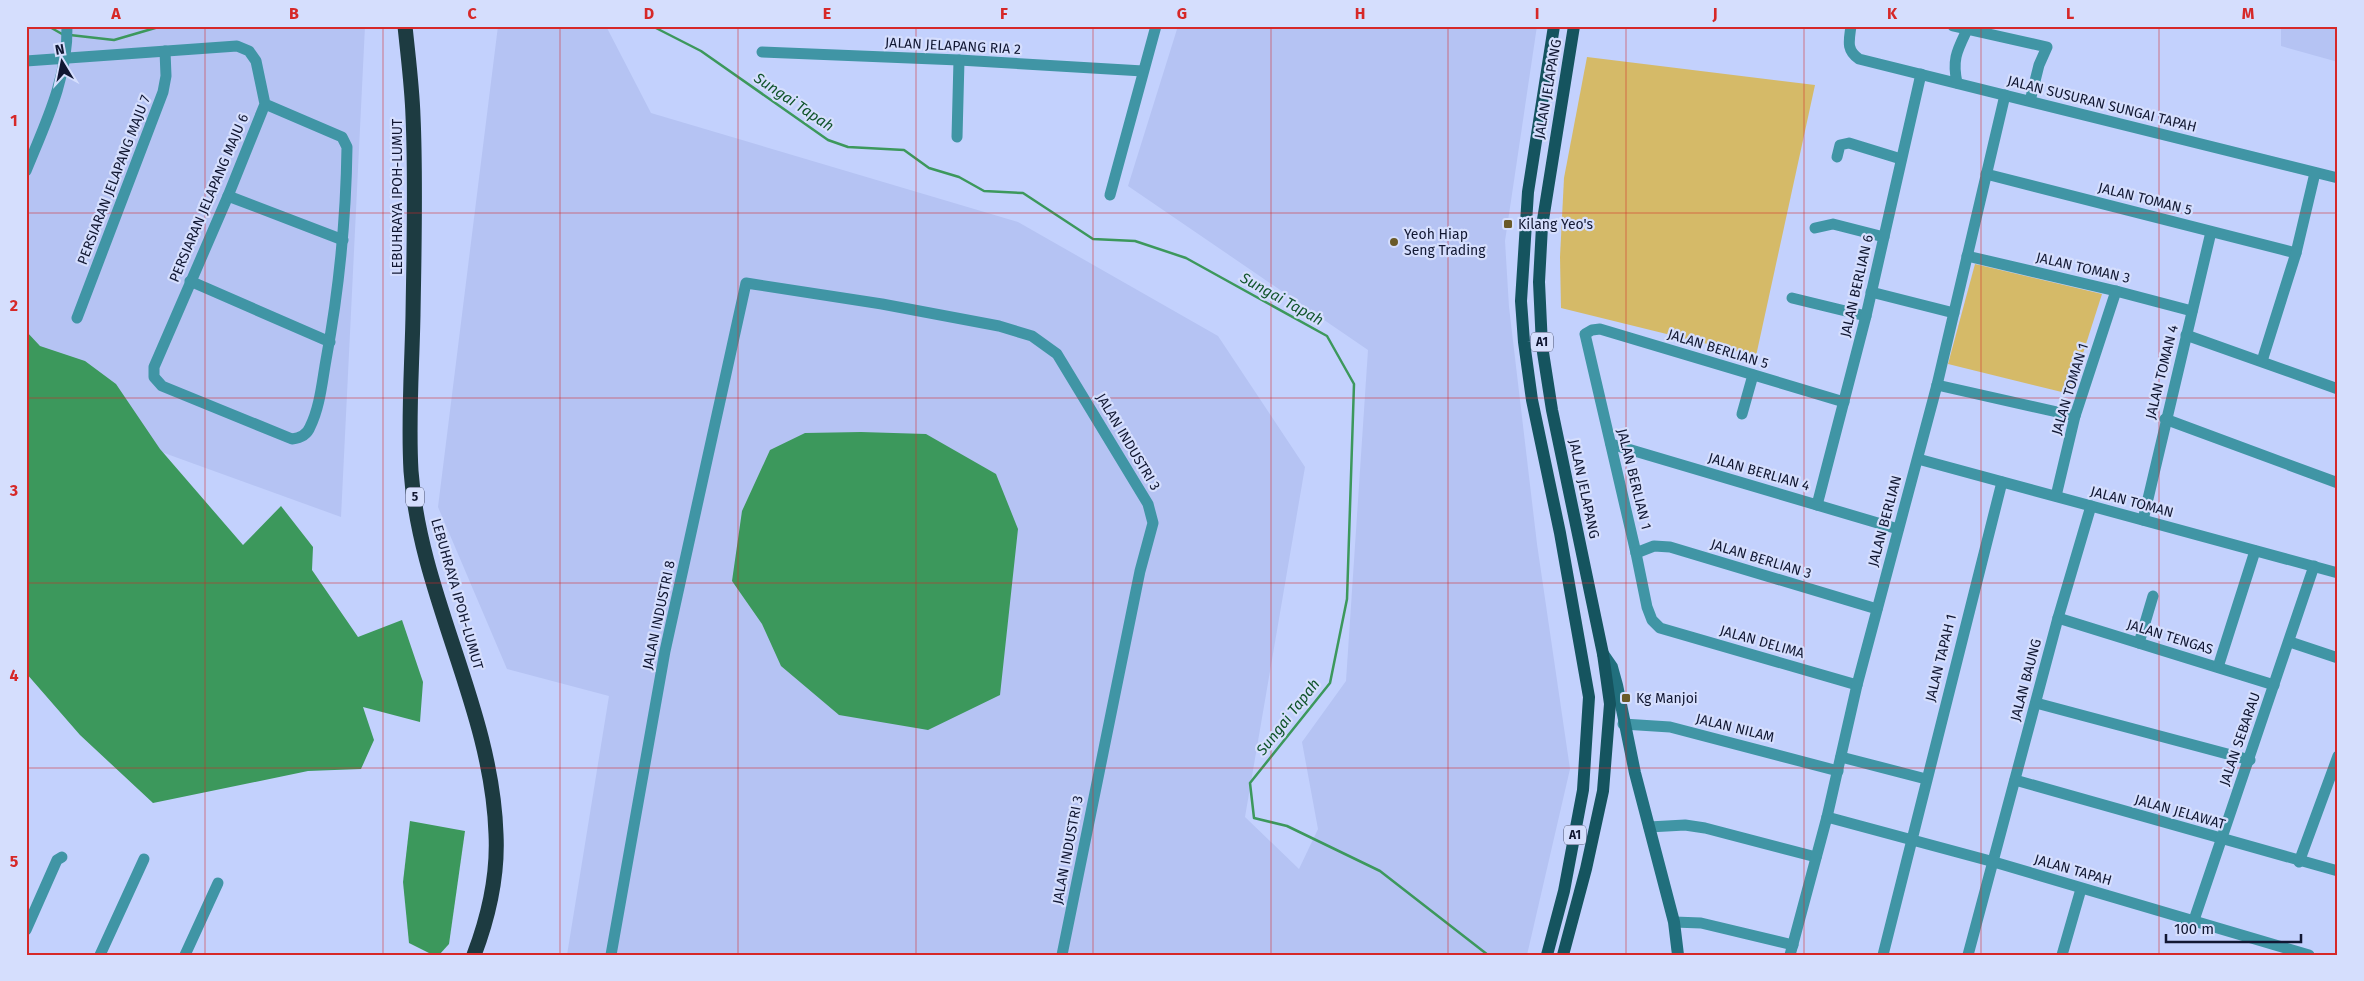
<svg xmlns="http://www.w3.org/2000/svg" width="2364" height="981" viewBox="0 0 2364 981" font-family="'Fira Sans',sans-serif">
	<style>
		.built { fill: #b5c3f3 }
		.green { fill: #d5ba68 }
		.water { fill: #3c985c }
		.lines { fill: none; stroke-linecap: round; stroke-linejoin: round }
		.stream { stroke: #3c985c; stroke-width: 2.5 }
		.street { stroke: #4095a5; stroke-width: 11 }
		.secondary { stroke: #216f7d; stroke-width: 12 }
		.primary { stroke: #15545f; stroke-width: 12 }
		.highway { stroke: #1d3b41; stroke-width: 15 }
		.grid { fill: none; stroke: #d62828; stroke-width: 1; stroke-opacity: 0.55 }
		.poi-dot { fill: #6a5a28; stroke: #d5defd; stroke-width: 2 }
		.labels { text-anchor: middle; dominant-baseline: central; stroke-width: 4.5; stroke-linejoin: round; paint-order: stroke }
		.shield { fill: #d5defd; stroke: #4c536f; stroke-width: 1 }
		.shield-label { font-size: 12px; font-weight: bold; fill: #111732 }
		.street-label { font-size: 14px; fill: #111732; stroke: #d5defd }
		.poi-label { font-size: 14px; fill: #111732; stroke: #d5defd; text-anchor: start }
		.water-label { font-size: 15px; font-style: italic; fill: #10542b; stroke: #d5defd }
		.neatline { fill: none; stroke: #d62828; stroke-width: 2 }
		.grid-label { font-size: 16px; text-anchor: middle; font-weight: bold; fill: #d62828 }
	</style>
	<rect width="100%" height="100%" fill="#c3d1fd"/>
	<g class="built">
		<polygon points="26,26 365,26 341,517 26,403"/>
		<polygon points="498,26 607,28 651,113 1018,222 1218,336 1305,467 1245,817 1299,869 1318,829 1302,742 1346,681 1368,350 1128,186 1178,26 1537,26 1505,241 1509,307 1537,544 1570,769 1527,955 567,955 609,696 507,669 438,507"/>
		<polygon points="2281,26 2338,26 2338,62 2281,46"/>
	</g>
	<g class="green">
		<polygon points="1587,57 1815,85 1756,356 1561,308 1560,257 1564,178"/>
		<polygon points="1975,264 2102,294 2070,394 1948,364"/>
	</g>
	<g class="water">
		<polygon points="26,331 40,346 85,361 116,384 160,449 243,545 281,506 313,547 312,570 358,637 402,620 423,682 420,722 363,707 374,740 361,769 308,771 153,803 80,735 26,673"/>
		<polygon points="861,432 926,434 996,474 1018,529 1000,695 928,730 839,715 781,666 762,624 732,581 742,511 770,450 805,433"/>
		<polygon points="410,821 465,831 449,944 439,955 433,955 409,943 403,882"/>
	</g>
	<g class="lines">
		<g class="stream">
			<polyline points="48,26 62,34"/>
			<polyline points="652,26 701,51 828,140 848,147 904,150 929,168 959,177 984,191 1023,193 1093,239 1135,241 1186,258 1327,336 1354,384 1347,599 1330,683 1250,783 1254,818 1287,826 1380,871 1488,955"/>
			<polyline points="70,35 114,40 162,26"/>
		</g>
		<g class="street">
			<path d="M 1851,26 C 1849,41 1846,50 1859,59 L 2338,178"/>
			<polyline points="1953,26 2047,47 2039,65 2030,101"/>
			<polyline points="762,52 959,60 1143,71"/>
			<path d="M 26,61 L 237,46 L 249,51 L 256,61 L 265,104 L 228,196 L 154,367 L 154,377 L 162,386 L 292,439 C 300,438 307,435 310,427 C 320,407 322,382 326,360 C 339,290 346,219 347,147 L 342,137 L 265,104"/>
			<path d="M 1957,83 C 1952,59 1957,51 1967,30"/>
			<polyline points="957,137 959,60"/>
			<polyline points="1837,157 1840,145 1849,143 1901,159"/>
			<path d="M 26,171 C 45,124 68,78 67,26"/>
			<polyline points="1986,174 2296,253"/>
			<polyline points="1110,195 1156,26"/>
			<polyline points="228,196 343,240"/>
			<polyline points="1815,228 1833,224 1884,237"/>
			<polyline points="1967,256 2116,291 2192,311"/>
			<polyline points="190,281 330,342"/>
			<polyline points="1871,292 1954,313"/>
			<polyline points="1792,298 1866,316"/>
			<polyline points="77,318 163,92 166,76 165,51"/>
			<polyline points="2186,335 2338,389"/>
			<polyline points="2262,361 2296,253 2315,173"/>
			<polyline points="1937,385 2075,416"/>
			<polyline points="1844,402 1600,329 1592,330 1585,334 1636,553 1647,607 1652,620 1660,628 1857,685"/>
			<polyline points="1742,414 1753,375"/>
			<polyline points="2165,419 2338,483"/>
			<polyline points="1611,444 1898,529"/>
			<polyline points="1918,459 2338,573"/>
			<polyline points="2056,496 2075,416 2116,291"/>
			<polyline points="1817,505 1866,316 1921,74"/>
			<polyline points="2143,520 2211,232"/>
			<polyline points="1636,553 1654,546 1670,547 1877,609"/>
			<polyline points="2058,618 2274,685"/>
			<polyline points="2290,642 2338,658"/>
			<polyline points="2139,643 2153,596"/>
			<polyline points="2218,667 2255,551"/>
			<polyline points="2036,703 2250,760"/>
			<polyline points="1623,724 1670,727 1838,771"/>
			<polyline points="1841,757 1926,779"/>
			<polyline points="2015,780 2338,871"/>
			<polyline points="1827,817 1994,862 2309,955"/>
			<polyline points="1649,827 1685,825 1705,828 1816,857"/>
			<polyline points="2299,862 2338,756"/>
			<polyline points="2194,920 2314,566"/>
			<polyline points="1674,922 1701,923 1793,945"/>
			<polyline points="26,930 57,860 62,857"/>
			<polyline points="100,955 144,859"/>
			<polyline points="185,955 218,883"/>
			<polyline points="611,955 665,651 746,283 882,304 999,326 1032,336 1057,354 1148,504 1153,523 1140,571 1062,955"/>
			<polyline points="1790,955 1827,817 1857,685 1937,385 2005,95"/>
			<polyline points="1883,955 2002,482"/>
			<polyline points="1968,955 2058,618 2091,506"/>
			<polyline points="2062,955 2081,889"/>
		</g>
		<polyline class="secondary" points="1603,654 1612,667 1617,685 1635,773 1674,922 1678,955"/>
		<g class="primary">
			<polyline points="1547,955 1564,891 1583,790 1589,697 1560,533 1532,400 1524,342 1521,301 1528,192 1554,26"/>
			<polyline points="1563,955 1586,869 1603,791 1610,704 1603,654 1552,410 1542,346 1539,282 1542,226 1574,26"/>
		</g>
		<path class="highway" d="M 405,26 C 408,56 412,86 413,116 C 416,182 414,249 413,315 C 412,367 408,419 411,471 C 420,597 492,708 496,834 C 498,874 488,918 474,955"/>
	</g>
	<path class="grid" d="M 205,26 L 205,955M 383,26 L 383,955M 560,26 L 560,955M 738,26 L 738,955M 916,26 L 916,955M 1093,26 L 1093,955M 1271,26 L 1271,955M 1448,26 L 1448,955M 1626,26 L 1626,955M 1804,26 L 1804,955M 1981,26 L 1981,955M 2159,26 L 2159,955M 26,213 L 2338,213M 26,398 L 2338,398M 26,583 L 2338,583M 26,768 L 2338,768"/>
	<g class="poi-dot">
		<rect x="1503" y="219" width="10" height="10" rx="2.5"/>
		<circle cx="1394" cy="242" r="5"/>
		<rect x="1621" y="693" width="10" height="10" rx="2.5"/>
	</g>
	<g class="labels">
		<g class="shield">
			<rect x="1531" y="332.5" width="22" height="19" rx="4"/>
			<rect x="406" y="487.5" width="18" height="19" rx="4"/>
			<rect x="1564" y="825.5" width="22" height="19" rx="4"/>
		</g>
		<g class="shield-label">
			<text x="1542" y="342">A1</text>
			<text x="415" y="497">5</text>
			<text x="1575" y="835">A1</text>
		</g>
		<g class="street-label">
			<text transform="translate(953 46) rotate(3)">JALAN JELAPANG RIA 2</text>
			<text transform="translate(1548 89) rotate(-80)">JALAN JELAPANG</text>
			<text transform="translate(2102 104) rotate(14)">JALAN SUSURAN SUNGAI TAPAH</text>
			<text transform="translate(114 180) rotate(-69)">PERSIARAN JELAPANG MAJU 7</text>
			<text transform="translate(397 197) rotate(-90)">LEBUHRAYA IPOH-LUMUT</text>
			<text transform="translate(209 198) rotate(-67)">PERSIARAN JELAPANG MAJU 6</text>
			<text transform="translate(2145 199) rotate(14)">JALAN TOMAN 5</text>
			<text transform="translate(2083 268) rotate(13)">JALAN TOMAN 3</text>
			<text transform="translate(1857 286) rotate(-77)">JALAN BERLIAN 6</text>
			<text transform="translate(1718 349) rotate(17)">JALAN BERLIAN 5</text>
			<text transform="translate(2162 372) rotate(-76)">JALAN TOMAN 4</text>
			<text transform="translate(2070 389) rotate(-73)">JALAN TOMAN 1</text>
			<text transform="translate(1128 442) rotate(59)">JALAN INDUSTRI 3</text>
			<text transform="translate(1759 472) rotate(16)">JALAN BERLIAN 4</text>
			<text transform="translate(1634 479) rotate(76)">JALAN BERLIAN 1</text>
			<text transform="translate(1584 489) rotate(78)">JALAN JELAPANG</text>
			<text transform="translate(2132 502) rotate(15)">JALAN TOMAN</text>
			<text transform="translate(1885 521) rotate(-75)">JALAN BERLIAN</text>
			<text transform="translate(1761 559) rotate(17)">JALAN BERLIAN 3</text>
			<text transform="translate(457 594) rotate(74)">LEBUHRAYA IPOH-LUMUT</text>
			<text transform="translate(659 615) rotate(-78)">JALAN INDUSTRI 8</text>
			<text transform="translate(2170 637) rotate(17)">JALAN TENGAS</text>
			<text transform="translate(1762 642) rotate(16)">JALAN DELIMA</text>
			<text transform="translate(1941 658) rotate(-76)">JALAN TAPAH 1</text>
			<text transform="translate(2026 680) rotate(-75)">JALAN BAUNG</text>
			<text transform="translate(1735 728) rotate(14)">JALAN NILAM</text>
			<text transform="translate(2240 739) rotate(-71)">JALAN SEBARAU</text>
			<text transform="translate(2180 812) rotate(16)">JALAN JELAWAT</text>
			<text transform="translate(1068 850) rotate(-79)">JALAN INDUSTRI 3</text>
			<text transform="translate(2073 870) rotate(16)">JALAN TAPAH</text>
		</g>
		<g class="poi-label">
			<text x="1518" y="224">Kilang Yeo's</text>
			<text x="1404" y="234">Yeoh Hiap<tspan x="1404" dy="16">Seng Trading</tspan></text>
			<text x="1636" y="698">Kg Manjoi</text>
		</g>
		<g class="water-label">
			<text transform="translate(794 102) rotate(34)">Sungai Tapah</text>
			<text transform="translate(1282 299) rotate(29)">Sungai Tapah</text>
			<text transform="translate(1288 717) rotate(-52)">Sungai Tapah</text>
		</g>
	</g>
	<rect width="2364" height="981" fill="none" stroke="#d5defd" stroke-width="55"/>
	<g transform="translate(62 62) rotate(350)" stroke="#d5defd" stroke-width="4" paint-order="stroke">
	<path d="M0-4L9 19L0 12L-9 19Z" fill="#111732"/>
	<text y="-8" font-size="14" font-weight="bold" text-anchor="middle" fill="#111732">N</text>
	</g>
	<path d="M2166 934v8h135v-8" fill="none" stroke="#111732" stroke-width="2.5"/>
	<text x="2174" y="934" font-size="15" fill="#111732" stroke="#d5defd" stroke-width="4" paint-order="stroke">100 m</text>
	<rect x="28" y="28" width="2308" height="926" class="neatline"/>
	<g class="grid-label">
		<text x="116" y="19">A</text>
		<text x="294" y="19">B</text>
		<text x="472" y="19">C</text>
		<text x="649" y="19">D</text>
		<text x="827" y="19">E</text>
		<text x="1004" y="19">F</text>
		<text x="1182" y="19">G</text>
		<text x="1360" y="19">H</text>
		<text x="1537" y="19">I</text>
		<text x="1715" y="19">J</text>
		<text x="1892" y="19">K</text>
		<text x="2070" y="19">L</text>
		<text x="2248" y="19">M</text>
		<text x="14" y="126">1</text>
		<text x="14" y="311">2</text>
		<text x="14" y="496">3</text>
		<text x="14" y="681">4</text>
		<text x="14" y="867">5</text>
	</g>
</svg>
